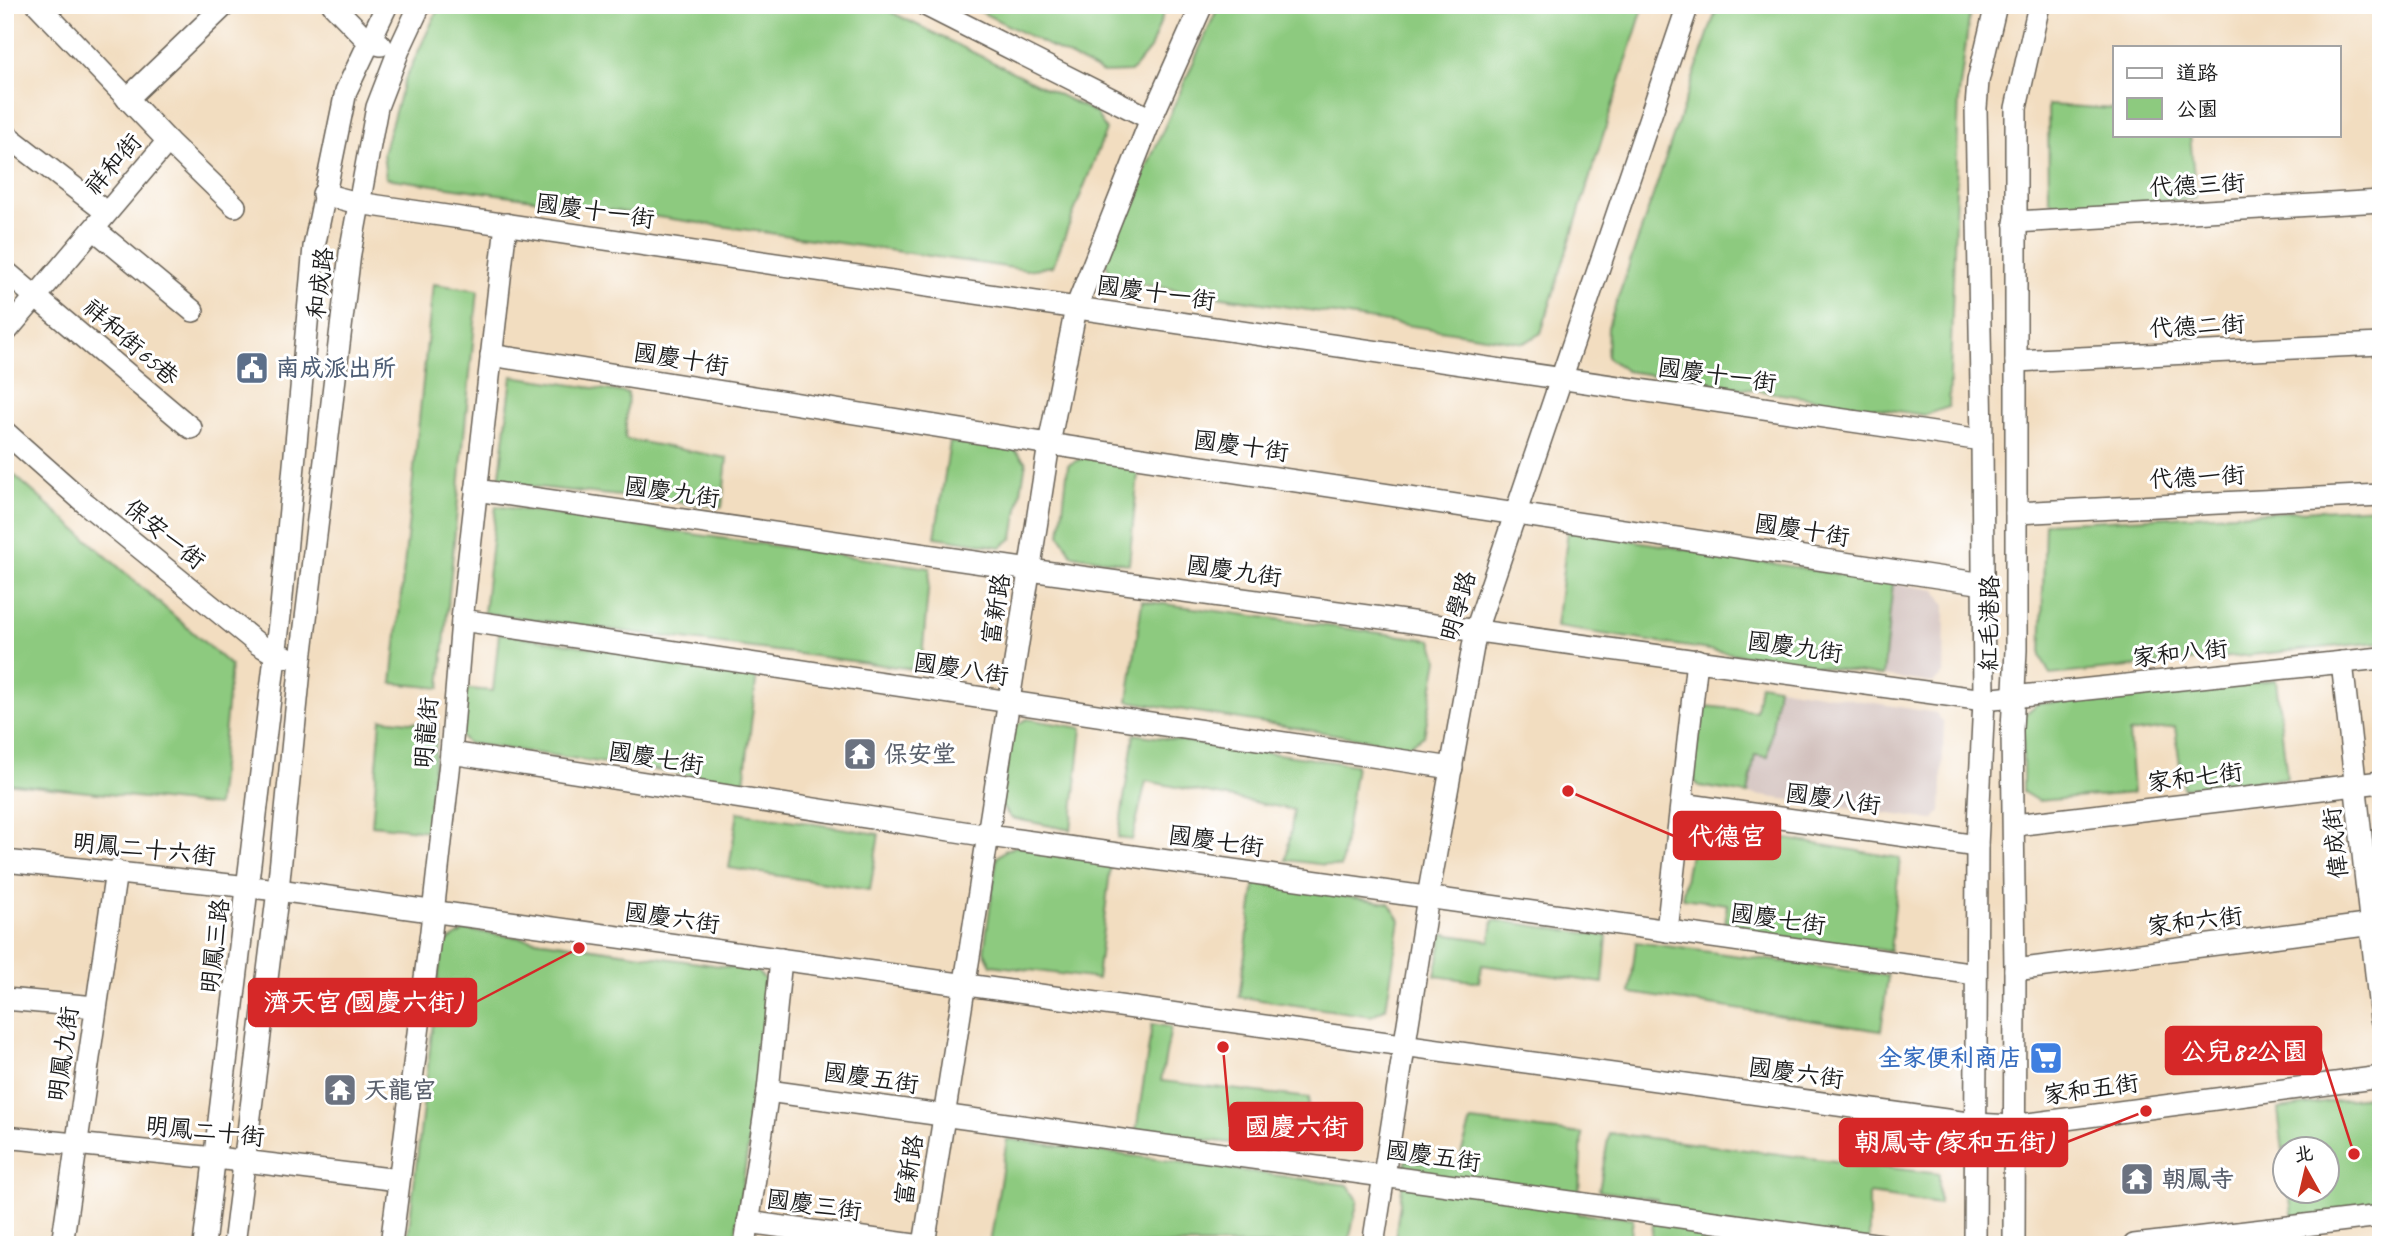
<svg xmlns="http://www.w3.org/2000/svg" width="2386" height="1250" viewBox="0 0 2386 1250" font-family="Caveat,'LXGW WenKai TC',sans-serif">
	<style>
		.industrial { fill: #d1c0bc }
		.green { fill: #8dca7f; stroke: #54734e; stroke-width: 2 }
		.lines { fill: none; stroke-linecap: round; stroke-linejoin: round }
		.minor-casing { stroke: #676055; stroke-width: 24 }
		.minor { stroke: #fff; stroke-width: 21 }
		.labels { text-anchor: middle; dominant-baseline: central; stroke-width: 6; stroke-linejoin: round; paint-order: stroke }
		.street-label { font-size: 24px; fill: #1c1c1c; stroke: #fff }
		.service-label { font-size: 24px; font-weight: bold; fill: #4e5e75; stroke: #fff; text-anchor: start }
		.worship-label { font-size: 24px; font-weight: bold; fill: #5b616d; stroke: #fff; text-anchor: start }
		.shop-label { font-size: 24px; font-weight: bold; fill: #366cbe; stroke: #fff; text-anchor: end }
		.leader { fill: none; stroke: #d62828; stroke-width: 2.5 }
		.callout-dot { fill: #d62828; stroke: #fff; stroke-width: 2.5 }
		.callout { fill: #d62828; stroke: #d62828; stroke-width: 2.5 }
		.callout-label { font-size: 26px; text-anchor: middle; font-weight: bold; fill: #fff }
	</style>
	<rect width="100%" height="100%" fill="#fff"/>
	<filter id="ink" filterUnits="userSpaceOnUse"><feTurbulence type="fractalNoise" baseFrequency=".0143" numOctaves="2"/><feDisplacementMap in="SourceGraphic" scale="14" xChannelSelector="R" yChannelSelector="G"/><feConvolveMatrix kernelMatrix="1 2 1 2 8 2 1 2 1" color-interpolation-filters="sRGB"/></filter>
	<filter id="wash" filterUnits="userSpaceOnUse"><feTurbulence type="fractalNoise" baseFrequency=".00686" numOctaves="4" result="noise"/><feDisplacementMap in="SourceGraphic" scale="28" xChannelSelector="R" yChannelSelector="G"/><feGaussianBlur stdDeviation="1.57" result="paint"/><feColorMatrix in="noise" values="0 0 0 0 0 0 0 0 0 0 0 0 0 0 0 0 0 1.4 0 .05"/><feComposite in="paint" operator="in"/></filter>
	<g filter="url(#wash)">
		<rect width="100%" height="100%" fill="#f2ddc0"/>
		<g class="industrial">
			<polygon points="1893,583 1936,590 1945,605 1944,673 1933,683 1883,676"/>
			<polygon points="1778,687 1936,713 1944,724 1941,811 1933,820 1748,794 1755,755 1768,756"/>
		</g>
		<g class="green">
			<polygon points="440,5 877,5 1096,113 1106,130 1053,266 1027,270 386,178 383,153 403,84"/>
			<polygon points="967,5 1167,5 1150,49 1131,72 1103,73"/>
			<polygon points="1219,5 1644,5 1541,333 1524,343 1112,280 1105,260"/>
			<polygon points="1718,5 1971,5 1959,94 1949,407 1924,415 1626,371 1607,357 1608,327"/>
			<polygon points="2048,105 2115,109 2115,135 2190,135 2196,199 2060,208 2049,199"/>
			<polygon points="433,284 478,290 440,688 392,683"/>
			<polygon points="512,376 628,393 625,439 727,458 722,507 499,483"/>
			<polygon points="950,442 1015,450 1026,462 1013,538 1001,547 935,537"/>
			<polygon points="1084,457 1139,464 1129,564 1072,555 1060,535 1068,465"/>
			<polygon points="5,467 231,666 217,806 5,783"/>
			<polygon points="496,506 930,568 921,670 484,613"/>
			<polygon points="2381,507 2381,642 2050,675 2041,656 2045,523"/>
			<polygon points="1568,530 1893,583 1883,676 1556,627"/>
			<polygon points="1142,601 1432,640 1438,659 1424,736 1407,746 1128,701"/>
			<polygon points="499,633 757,673 744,783 467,743 459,734 459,688 493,691"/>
			<polygon points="2276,680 2287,778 2183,788 2175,727 2129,733 2133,793 2038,801 2023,792 2023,716 2037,704"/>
			<polygon points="1760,684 1778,687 1768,757 1755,755 1748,794 1699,786 1690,776 1704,706 1756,711"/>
			<polygon points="381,719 438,725 427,831 372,825"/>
			<polygon points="1027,719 1082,728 1071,830 1011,818 1001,806 1011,728"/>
			<polygon points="1134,734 1356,765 1341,867 1286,860 1294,810 1146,781 1132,840 1118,838"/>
			<polygon points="738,812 879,834 870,890 729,868"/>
			<polygon points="1704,825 1900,858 1890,951 1724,931 1727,904 1682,898 1693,835"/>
			<polygon points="1017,846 1111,863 1097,979 991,965 984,951 997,857 1006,850"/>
			<polygon points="1255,883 1389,903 1400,920 1386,1008 1371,1016 1239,997"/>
			<polygon points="1493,920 1607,936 1603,983 1482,965 1479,982 1435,976 1443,934 1490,941"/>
			<polygon points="465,930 756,971 771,985 734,1245 407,1245 442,945"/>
			<polygon points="1636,942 1888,976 1881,1031 1630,993"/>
			<polygon points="1152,1024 1171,1027 1161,1081 1309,1098 1303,1151 1136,1132"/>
			<polygon points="2374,1096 2381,1148 2381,1208 2293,1220 2289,1191 2326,1190 2326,1148 2284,1148 2284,1160 2278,1109"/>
			<polygon points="1471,1121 1582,1134 1578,1214 1633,1218 1630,1245 1394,1245 1406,1160 1457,1167"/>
			<polygon points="1609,1133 1939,1174 1939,1204 1869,1194 1869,1245 1650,1245 1657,1199 1599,1191"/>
			<polygon points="1007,1139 1348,1185 1358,1200 1348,1245 1295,1242 1294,1245 990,1244"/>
		</g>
	</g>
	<g filter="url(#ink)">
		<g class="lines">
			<defs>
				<g id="minor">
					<polyline points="333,5 369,42 381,45"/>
					<polyline points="925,5 1151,119"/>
					<polyline points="127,99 225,5"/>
					<polyline points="5,134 106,212"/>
					<polyline points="168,141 235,206"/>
					<polyline points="323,194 358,203 1982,440"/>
					<polyline points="2015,222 2381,201"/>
					<polyline points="94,229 193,311"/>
					<polyline points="5,271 191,428"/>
					<polyline points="5,333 168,141 38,5"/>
					<polyline points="491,355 1049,444 1984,584"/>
					<polyline points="2016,361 2381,344"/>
					<polyline points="5,432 85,503 258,644 275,654 287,657"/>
					<polyline points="476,490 1030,570 1984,700 2381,658"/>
					<polyline points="2016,513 2381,495"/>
					<polyline points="462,620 1452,768"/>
					<polyline points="2342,662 2381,1019"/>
					<polyline points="451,753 989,836 1976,974"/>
					<polyline points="1682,804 1977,846"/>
					<polyline points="2015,825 2381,782"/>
					<polyline points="5,861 278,890 1975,1124 2013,1126 2381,1077"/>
					<polyline points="1667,931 1697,660"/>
					<polyline points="2015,970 2381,923"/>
					<polyline points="5,999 96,1007"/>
					<polyline points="768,1091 1882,1245"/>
					<polyline points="5,1137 244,1161 398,1180"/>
					<polyline points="748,1222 914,1245"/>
					<polyline points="62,1245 116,871"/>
					<polyline points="204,1245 281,607 314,247 346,91 387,5"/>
					<polyline points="234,1245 278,890 301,660 350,253 377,107 399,50 420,5"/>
					<polyline points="391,1245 431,931 451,753 462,620 506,224"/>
					<polyline points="745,1245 768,1091 781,959"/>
					<polyline points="924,1245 1049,444 1076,308 1151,119 1202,5"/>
					<polyline points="1373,1245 1428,897 1476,630 1688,5"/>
					<polyline points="1975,1245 1977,846 1984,700 1982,440 1976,108 1978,81 1996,5"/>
					<polyline points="2014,1245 2015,970 2012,730 2016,650 2016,108 2039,5"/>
					<polyline points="2134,1245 2381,1216"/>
				</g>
			</defs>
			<use href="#minor" class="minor-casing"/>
			<use href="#minor" class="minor"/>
		</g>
	</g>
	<defs>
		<symbol id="civic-square" viewBox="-11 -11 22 22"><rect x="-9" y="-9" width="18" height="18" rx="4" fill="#5c6f8a" stroke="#fff"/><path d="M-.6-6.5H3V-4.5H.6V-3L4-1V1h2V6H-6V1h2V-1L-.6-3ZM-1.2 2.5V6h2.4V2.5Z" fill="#fff"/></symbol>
		<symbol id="temple-square" viewBox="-11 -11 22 22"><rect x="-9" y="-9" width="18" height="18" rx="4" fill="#6b7280" stroke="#fff"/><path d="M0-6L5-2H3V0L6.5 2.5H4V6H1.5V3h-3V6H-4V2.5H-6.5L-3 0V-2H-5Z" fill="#fff"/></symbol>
		<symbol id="supermarket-square" viewBox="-11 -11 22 22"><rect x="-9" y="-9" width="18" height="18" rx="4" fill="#3f7fe0" stroke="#fff"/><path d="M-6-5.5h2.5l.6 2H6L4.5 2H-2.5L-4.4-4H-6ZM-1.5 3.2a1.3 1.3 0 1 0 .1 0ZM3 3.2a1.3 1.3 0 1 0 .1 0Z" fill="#fff"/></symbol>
	</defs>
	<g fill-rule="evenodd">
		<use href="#civic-square" x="233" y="349" width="38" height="38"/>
		<use href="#temple-square" x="841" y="735" width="38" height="38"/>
		<use href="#supermarket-square" x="2027" y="1039" width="38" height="38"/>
		<use href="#temple-square" x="321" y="1071" width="38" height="38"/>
		<use href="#temple-square" x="2118" y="1160" width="38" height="38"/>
	</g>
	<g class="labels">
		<g class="street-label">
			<text transform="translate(113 164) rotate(-49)">祥和街</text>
			<text transform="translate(2197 185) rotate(-3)">代德三街</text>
			<text transform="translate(595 211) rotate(8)">國慶十一街</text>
			<text transform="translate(320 283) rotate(-83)">和成路</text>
			<text transform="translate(1156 293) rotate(8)">國慶十一街</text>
			<text transform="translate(2197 326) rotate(-3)">代德二街</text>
			<text transform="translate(131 342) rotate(41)">祥和街65巷</text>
			<text transform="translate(681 359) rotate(9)">國慶十街</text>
			<text transform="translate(1717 375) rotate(8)">國慶十一街</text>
			<text transform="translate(1241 446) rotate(8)">國慶十街</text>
			<text transform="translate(2197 477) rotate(-3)">代德一街</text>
			<text transform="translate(672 492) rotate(8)">國慶九街</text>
			<text transform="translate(1802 530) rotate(9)">國慶十街</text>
			<text transform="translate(165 534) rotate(39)">保安一街</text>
			<text transform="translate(1234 571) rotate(8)">國慶九街</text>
			<text transform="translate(1458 606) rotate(-74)">明學路</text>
			<text transform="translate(996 609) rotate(-81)">富新路</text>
			<text transform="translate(1989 623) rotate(-89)">紅毛港路</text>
			<text transform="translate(1795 647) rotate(8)">國慶九街</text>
			<text transform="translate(2180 653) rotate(-6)">家和八街</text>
			<text transform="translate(961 669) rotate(9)">國慶八街</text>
			<text transform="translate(426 733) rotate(-85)">明龍街</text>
			<text transform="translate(656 758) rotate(9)">國慶七街</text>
			<text transform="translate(2195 777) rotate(-7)">家和七街</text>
			<text transform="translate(1833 799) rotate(8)">國慶八街</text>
			<text transform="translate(1216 841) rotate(8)">國慶七街</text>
			<text transform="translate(2335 843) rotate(-96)">偉成街</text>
			<text transform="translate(144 849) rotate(6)">明鳳二十六街</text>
			<text transform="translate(672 918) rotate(8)">國慶六街</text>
			<text transform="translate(1778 919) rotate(8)">國慶七街</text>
			<text transform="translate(2195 921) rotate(-7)">家和六街</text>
			<text transform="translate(215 946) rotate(-83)">明鳳三路</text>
			<text transform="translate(63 1054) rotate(-82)">明鳳九街</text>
			<text transform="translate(1796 1073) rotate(8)">國慶六街</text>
			<text transform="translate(871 1078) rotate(8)">國慶五街</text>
			<text transform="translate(2091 1089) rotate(-8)">家和五街</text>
			<text transform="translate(205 1131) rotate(6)">明鳳二十街</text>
			<text transform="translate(1433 1156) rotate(8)">國慶五街</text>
			<text transform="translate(909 1170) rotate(-81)">富新路</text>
			<text transform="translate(814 1205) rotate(8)">國慶三街</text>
		</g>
		<g class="service-label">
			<text x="276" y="368">南成派出所</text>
		</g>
		<g class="worship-label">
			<text x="884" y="754">保安堂</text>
			<text x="364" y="1090">天龍宮</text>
			<text x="2162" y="1179">朝鳳寺</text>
		</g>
		<g class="shop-label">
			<text x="2022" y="1058">全家便利商店</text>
		</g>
	</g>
	<path class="leader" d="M1568 791L1674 836M579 948L476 1002M2354 1154L2321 1051M1223 1047L1230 1127M2146 1111L2067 1142"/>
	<g class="callout-dot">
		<circle cx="1568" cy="791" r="7"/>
		<circle cx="579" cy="948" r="7"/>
		<circle cx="2354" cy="1154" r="7"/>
		<circle cx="1223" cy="1047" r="7"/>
		<circle cx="2146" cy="1111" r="7"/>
	</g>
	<g class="callout">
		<rect x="1674" y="812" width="106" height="47" rx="7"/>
		<rect x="249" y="979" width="227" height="47" rx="7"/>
		<rect x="2166" y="1027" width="155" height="47" rx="7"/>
		<rect x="1230" y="1103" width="132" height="47" rx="7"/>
		<rect x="1840" y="1119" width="227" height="47" rx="7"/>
	</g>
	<g class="callout-label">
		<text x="1727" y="845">代德宮</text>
		<text x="363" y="1011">濟天宮(國慶六街)</text>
		<text x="2244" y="1060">公兒82公園</text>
		<text x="1296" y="1136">國慶六街</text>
		<text x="1954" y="1151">朝鳳寺(家和五街)</text>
	</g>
	<rect width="2386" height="1250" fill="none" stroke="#fff" stroke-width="28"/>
	<rect x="2113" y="46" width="228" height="91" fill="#ffffff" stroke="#a4a4a4" stroke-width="2"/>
	<rect x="2127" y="68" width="35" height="10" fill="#ffffff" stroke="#a4a4a4" stroke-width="2"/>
	<text x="2176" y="80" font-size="21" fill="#1c1c1c">道路</text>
	<rect x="2127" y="98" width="35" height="21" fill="#8dca7f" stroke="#a4a4a4" stroke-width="2"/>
	<text x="2176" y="116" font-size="21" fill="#1c1c1c">公園</text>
	<g transform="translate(2306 1170) rotate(352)"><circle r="33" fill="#ffffff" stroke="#a4a4a4" stroke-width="2"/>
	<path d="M0-5L12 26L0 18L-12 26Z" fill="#c8321e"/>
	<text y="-10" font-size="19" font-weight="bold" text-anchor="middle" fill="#1c1c1c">北</text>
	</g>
</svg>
